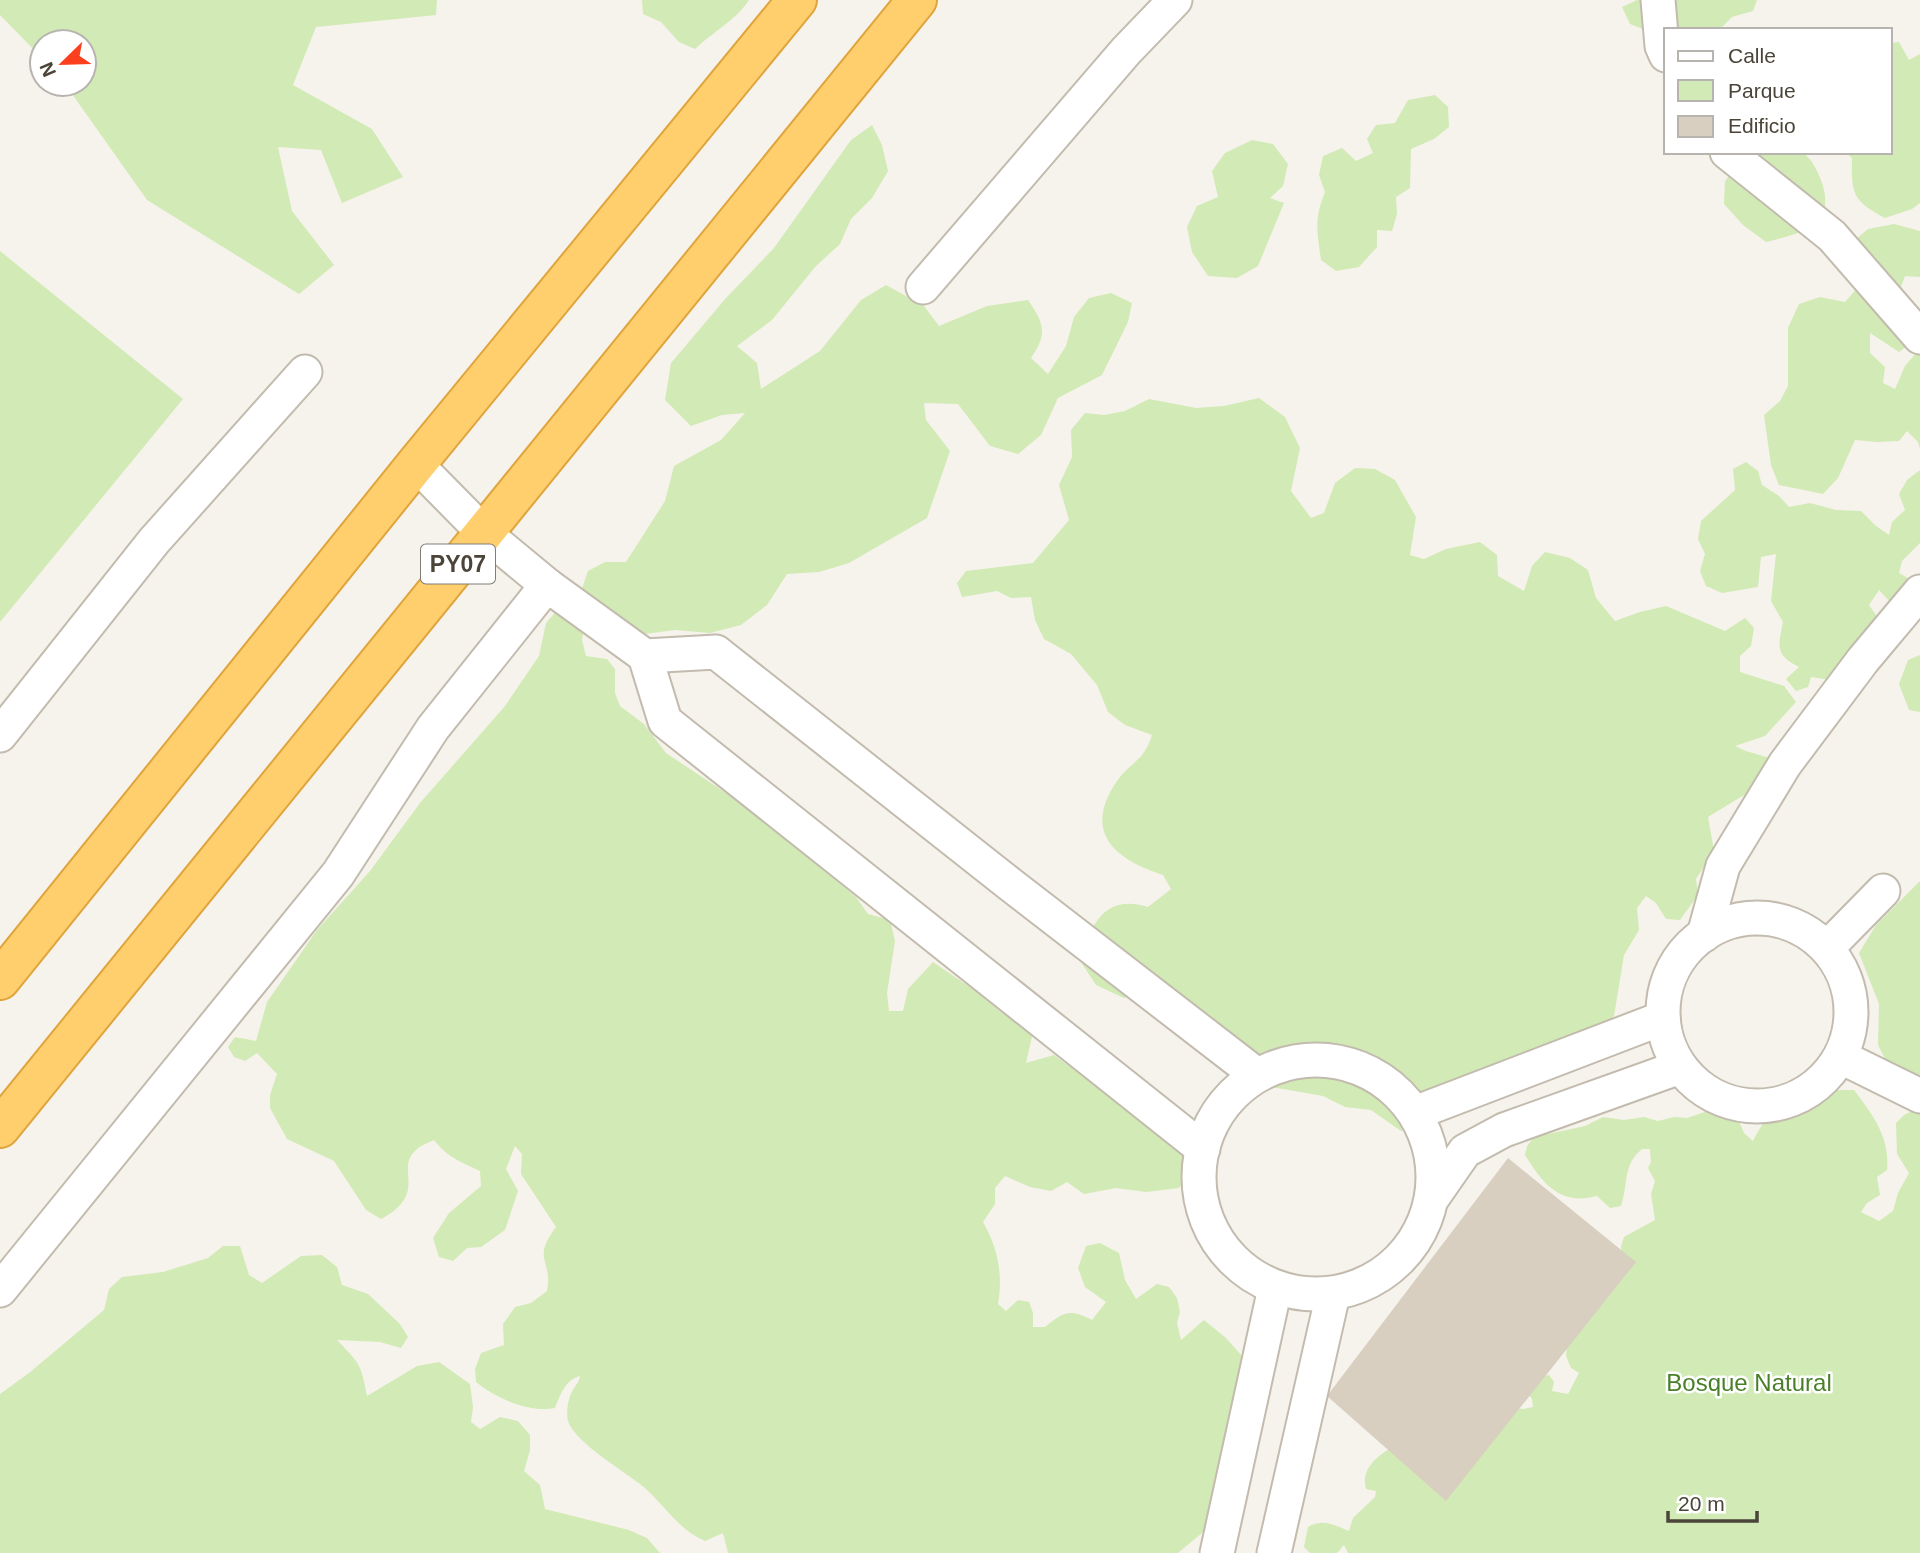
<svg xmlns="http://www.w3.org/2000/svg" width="1920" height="1553" viewBox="0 0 1920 1553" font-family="Arial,sans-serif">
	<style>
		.green { fill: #d2eab5 }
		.building { fill: #d8cfc1 }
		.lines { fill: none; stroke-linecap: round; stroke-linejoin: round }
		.minor-casing { stroke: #c2bbae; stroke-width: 37 }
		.highway-casing { stroke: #e0a43c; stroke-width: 42 }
		.minor { stroke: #fff; stroke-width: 33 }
		.highway { stroke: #ffcf6e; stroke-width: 38 }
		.labels { text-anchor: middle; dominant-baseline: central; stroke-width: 5; stroke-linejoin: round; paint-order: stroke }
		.shield { fill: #fff; stroke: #817c74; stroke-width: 2 }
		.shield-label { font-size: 23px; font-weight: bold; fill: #4b4439 }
		.park-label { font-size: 24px; fill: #4a7f2a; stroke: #fff }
	</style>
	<rect width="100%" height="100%" fill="#f6f3ec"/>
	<g class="green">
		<polygon points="0,0 437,0 436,15 316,27 293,85 372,129 403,177 342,203 321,150 278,147 292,211 334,265 299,294 147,200 65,84 84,84 84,42 42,42 42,58 0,15"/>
		<path d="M 642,0 L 749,0 C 735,21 714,31 695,49 L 679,42 L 661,22 L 643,14 Z"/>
		<polygon points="1637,0 1757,0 1753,11 1732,17 1719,30 1648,31 1630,24 1622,7"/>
		<path d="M 1899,42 L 1909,60 L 1920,54 L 1920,203 L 1912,209 L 1885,218 C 1853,201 1851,194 1852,158 L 1845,152 L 1890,152 L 1890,43 Z"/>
		<path d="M 1435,95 L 1448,107 L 1449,127 L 1434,139 L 1411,149 L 1410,188 L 1396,197 L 1397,214 L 1392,231 L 1377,230 L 1377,247 L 1359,267 L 1336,271 L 1321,260 C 1317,231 1314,219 1325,192 L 1319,175 L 1323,156 L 1342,148 L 1356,161 L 1373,153 L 1367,139 L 1376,125 L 1395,123 L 1408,100 Z"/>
		<path d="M 872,125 L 882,145 L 888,171 L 872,198 L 851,219 L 840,244 L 816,266 L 772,320 L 737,346 L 757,363 L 761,389 L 820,351 L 861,300 L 886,285 L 924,306 L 939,326 L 987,306 L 1028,300 C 1044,323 1048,334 1031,358 L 1048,374 L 1066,346 L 1074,317 L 1089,298 L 1111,293 L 1132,303 L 1128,322 L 1102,375 L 1058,398 L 1041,435 L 1018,454 L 990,446 L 958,404 L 924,403 L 926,420 L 950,451 L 927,518 L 849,563 L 819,572 L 787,574 L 767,605 L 741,625 L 710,633 L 675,630 L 645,634 L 623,625 L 579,597 L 588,571 L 605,562 L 626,562 L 665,501 L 674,466 L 721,440 L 745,413 L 722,415 L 691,426 L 665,400 L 671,363 L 726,298 L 774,248 L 851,140 Z"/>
		<polygon points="1252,140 1273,144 1288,164 1283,186 1270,198 1284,203 1258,266 1237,278 1208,276 1192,252 1187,227 1197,206 1218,197 1212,171 1225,153"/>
		<path d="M 1765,152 C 1776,152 1788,150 1799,152 C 1808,154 1813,163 1817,171 C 1841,221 1809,232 1766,242 L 1743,225 L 1724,204 L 1725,181 L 1738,165 Z"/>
		<polygon points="1894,224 1920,231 1920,277 1905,276 1897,298 1911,343 1899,352 1870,333 1870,353 1885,367 1883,383 1895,389 1905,366 1916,353 1920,353 1920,449 1918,442 1907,431 1899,441 1877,442 1855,440 1838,478 1823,494 1779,485 1771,465 1764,415 1780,401 1788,386 1788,328 1799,304 1820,297 1845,302 1859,286 1850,244 1868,229"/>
		<polygon points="0,251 183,399 0,622"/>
		<path d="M 1259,398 L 1285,417 L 1300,448 L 1291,491 L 1311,518 L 1324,513 L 1335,483 L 1355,468 L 1375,469 L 1395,480 L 1416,517 L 1410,555 L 1424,559 L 1446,549 L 1480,542 L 1497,555 L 1498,576 L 1524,591 L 1532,566 L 1545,552 L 1570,558 L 1588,570 L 1596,598 L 1615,621 L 1640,612 L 1666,606 L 1725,631 L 1745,618 L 1754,628 L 1751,646 L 1740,656 L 1740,672 L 1784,686 L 1796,702 L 1765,736 L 1735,746 L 1746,751 L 1770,758 L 1754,789 L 1708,817 L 1714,851 L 1696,879 L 1698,895 L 1680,920 L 1666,919 L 1656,903 L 1646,896 L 1637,908 L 1639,930 L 1624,955 L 1614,1016 L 1601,1030 L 1487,1081 L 1462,1076 C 1448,1117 1447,1126 1401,1131 L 1371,1110 L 1345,1107 L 1323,1096 L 1266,1086 L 1142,992 L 1124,998 L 1096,985 L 1079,959 C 1093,923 1104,894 1148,907 L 1171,889 L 1163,875 C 1114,859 1082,832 1117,781 C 1131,761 1143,763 1152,735 L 1125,725 L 1108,712 L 1097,685 L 1071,654 L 1044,639 L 1035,620 L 1031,597 L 1011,598 L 997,591 L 962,597 L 957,583 L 966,571 L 1033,563 L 1069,520 L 1059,485 L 1072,457 L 1071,430 L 1085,413 L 1104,415 L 1125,411 L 1149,399 L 1196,408 L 1224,406 Z"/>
		<path d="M 1746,462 L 1758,471 L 1762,485 L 1779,496 L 1789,507 L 1810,503 L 1836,510 L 1861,511 L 1876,526 L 1889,535 L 1892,522 L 1905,510 L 1899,494 L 1907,480 L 1920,470 L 1920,543 L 1902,561 L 1899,573 L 1911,580 L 1890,602 L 1879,590 L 1869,605 L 1883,625 L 1830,680 L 1811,677 L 1808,687 L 1796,691 L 1786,679 L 1799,667 C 1775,655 1778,647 1783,622 L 1771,601 L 1776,554 L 1761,557 L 1758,587 L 1722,593 L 1706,586 L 1700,571 L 1705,554 L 1698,539 L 1701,521 L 1735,490 L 1733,469 Z"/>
		<path d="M 559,608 L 585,622 L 582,640 L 586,656 L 607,659 L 615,669 L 615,693 L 620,706 L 644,724 L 666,753 L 747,807 L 856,897 L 868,914 L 890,920 L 895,941 L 887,993 L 889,1011 L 903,1011 L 908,989 L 933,962 L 974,990 L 1002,1013 L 1019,1018 L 1034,1028 L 1026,1063 L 1054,1055 L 1095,1085 L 1140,1114 L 1191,1161 L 1188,1177 L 1179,1188 L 1146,1192 L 1116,1188 L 1084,1194 L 1067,1182 L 1051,1191 L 1030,1187 L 1005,1176 L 995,1188 L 995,1204 L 983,1222 C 998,1248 1003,1274 998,1304 L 1006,1311 L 1018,1300 L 1029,1302 L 1033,1313 L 1033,1327 L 1045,1327 C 1063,1312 1070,1308 1092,1320 L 1106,1302 L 1085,1287 L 1078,1268 L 1086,1246 L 1100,1243 L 1119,1253 L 1125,1280 L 1136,1299 L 1157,1284 L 1169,1287 L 1177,1298 L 1180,1312 L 1177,1323 L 1181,1340 L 1204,1320 L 1226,1338 L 1265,1382 L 1269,1403 L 1221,1501 L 1202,1533 L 1178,1553 L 728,1553 L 723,1533 L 705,1541 C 679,1530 665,1506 645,1488 C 626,1472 575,1443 568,1421 C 566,1413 568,1397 573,1390 C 576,1384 579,1383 580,1376 C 566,1379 560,1395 555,1408 C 528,1413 496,1398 476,1382 L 475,1369 L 481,1353 L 504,1345 L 503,1324 L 515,1307 L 531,1303 L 547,1291 C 553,1260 531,1260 556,1227 L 521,1174 L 522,1154 L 515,1146 L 506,1169 L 518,1191 L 505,1230 L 481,1247 L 467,1248 L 453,1261 L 439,1257 L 433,1238 L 449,1213 L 481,1186 L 480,1171 C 461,1162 447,1157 434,1140 C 428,1143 419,1146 415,1151 C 395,1170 429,1193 381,1219 L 366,1210 L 334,1161 L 287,1139 L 270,1108 L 270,1095 L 277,1074 L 257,1053 L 245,1061 L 234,1057 L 228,1047 L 235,1037 L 256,1041 L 267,1002 L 317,930 L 370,871 L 420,803 L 505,706 L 539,656 L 546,623 Z"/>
		<polygon points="1920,655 1920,712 1909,710 1899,684 1908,660"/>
		<polygon points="1920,881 1920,1084 1889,1067 1878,1045 1879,1004 1859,953 1876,925"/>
		<path d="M 1834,1090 L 1854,1090 C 1873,1115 1890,1137 1887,1170 L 1877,1177 L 1880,1195 L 1867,1203 L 1861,1212 L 1879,1221 L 1893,1211 L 1898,1193 L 1909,1173 L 1897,1154 L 1896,1123 L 1904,1115 L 1915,1110 L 1920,1112 L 1920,1553 L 1348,1553 L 1344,1545 L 1337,1553 L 1310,1553 L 1304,1547 L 1308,1527 C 1323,1518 1334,1525 1349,1531 L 1353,1518 L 1375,1497 L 1376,1491 L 1366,1489 C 1360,1468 1379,1455 1394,1446 L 1511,1407 L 1523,1409 L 1533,1407 L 1532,1399 L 1527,1392 L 1537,1377 L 1549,1375 L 1554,1382 L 1552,1391 L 1568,1394 L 1579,1373 L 1571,1368 L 1566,1356 L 1569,1320 L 1622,1262 L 1621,1246 L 1624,1237 L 1655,1220 L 1651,1194 L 1655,1181 L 1648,1168 L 1651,1162 L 1650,1149 L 1642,1149 C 1622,1166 1629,1182 1621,1206 L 1610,1208 L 1597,1196 C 1560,1206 1543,1184 1525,1155 L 1527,1146 L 1534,1137 L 1585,1126 L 1603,1117 L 1624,1120 L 1644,1117 L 1658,1121 L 1674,1117 L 1687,1118 L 1708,1111 L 1725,1110 L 1739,1121 L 1744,1133 L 1753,1141 C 1771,1107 1771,1114 1804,1105 C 1814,1102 1824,1095 1834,1090 Z"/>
		<path d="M 223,1246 L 240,1246 L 249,1275 L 262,1283 L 301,1256 L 322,1255 L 337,1267 L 342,1285 L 368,1294 L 400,1324 L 408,1337 L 401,1348 L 380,1342 L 337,1340 C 359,1363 361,1363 367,1396 L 417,1366 L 439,1362 L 470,1384 L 473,1407 L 471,1422 L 480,1429 L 500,1417 L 518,1421 L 530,1435 L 530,1450 L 524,1471 L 540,1485 L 545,1509 L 629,1530 L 647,1538 L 660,1553 L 0,1553 L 0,1394 L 29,1373 L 104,1310 L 109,1289 L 122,1277 L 163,1272 L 208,1258 Z"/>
	</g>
	<polygon class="building" points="1508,1158 1636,1262 1446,1501 1327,1396"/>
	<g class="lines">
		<defs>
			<g id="minor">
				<polyline points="1658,0 1662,46 1666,55"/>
				<polyline points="1727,152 1832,236 1920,337"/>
				<polyline points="923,287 1126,51 1175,0"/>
				<polyline points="416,464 483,532 547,585 645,656 665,721 1203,1149"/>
				<polyline points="645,656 716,652 1011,885 1257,1075"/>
				<polyline points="0,735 154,541 305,372"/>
				<circle cx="1757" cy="1012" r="94"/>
				<polyline points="1704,935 1723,866 1785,764 1863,660 1920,592"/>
				<polyline points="1827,948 1883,891"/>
				<polyline points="1841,1057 1920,1096"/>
				<circle cx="1316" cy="1177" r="117"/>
				<polyline points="1415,1113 1663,1018"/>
				<polyline points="1433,1197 1465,1151 1504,1130 1680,1067"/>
				<polyline points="0,1290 338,874 433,728 547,585"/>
				<polyline points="1217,1553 1275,1288"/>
				<polyline points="1274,1553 1333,1294"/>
			</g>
			<g id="highway">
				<polyline points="0,980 416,464 797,0"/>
				<polyline points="0,1128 917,0"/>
			</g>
		</defs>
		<use href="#minor" class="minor-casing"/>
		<use href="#highway" class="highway-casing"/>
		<use href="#minor" class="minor"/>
		<use href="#highway" class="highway"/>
	</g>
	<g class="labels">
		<rect class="shield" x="421" y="544.5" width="74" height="39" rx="5"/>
		<g class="shield-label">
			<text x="458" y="564">PY07</text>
		</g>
		<g class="park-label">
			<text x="1749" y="1382">Bosque Natural</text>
		</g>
	</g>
	<rect x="1664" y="28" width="228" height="126" fill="#ffffff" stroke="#b7b4b0" stroke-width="2"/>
	<rect x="1678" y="51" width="35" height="10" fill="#ffffff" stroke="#b7b4b0" stroke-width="2"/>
	<text x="1728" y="63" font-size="21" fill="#4b4439">Calle</text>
	<rect x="1678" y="80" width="35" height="21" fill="#d2eab5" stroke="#b7b4b0" stroke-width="2"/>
	<text x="1728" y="98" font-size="21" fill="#4b4439">Parque</text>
	<rect x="1678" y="116" width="35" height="21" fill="#d8cfc1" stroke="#b7b4b0" stroke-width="2"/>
	<text x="1728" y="133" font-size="21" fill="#4b4439">Edificio</text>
	<g transform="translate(63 63) rotate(247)"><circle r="33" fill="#ffffff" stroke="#b7b4b0" stroke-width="2"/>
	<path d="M0-5L12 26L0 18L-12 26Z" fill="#fc3f1d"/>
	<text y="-10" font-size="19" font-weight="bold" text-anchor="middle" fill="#4b4439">N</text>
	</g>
	<path d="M1668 1511v10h89v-10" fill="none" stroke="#4b4439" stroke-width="3.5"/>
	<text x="1678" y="1511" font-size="21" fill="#4b4439" stroke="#ffffff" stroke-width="5" paint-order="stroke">20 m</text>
</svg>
